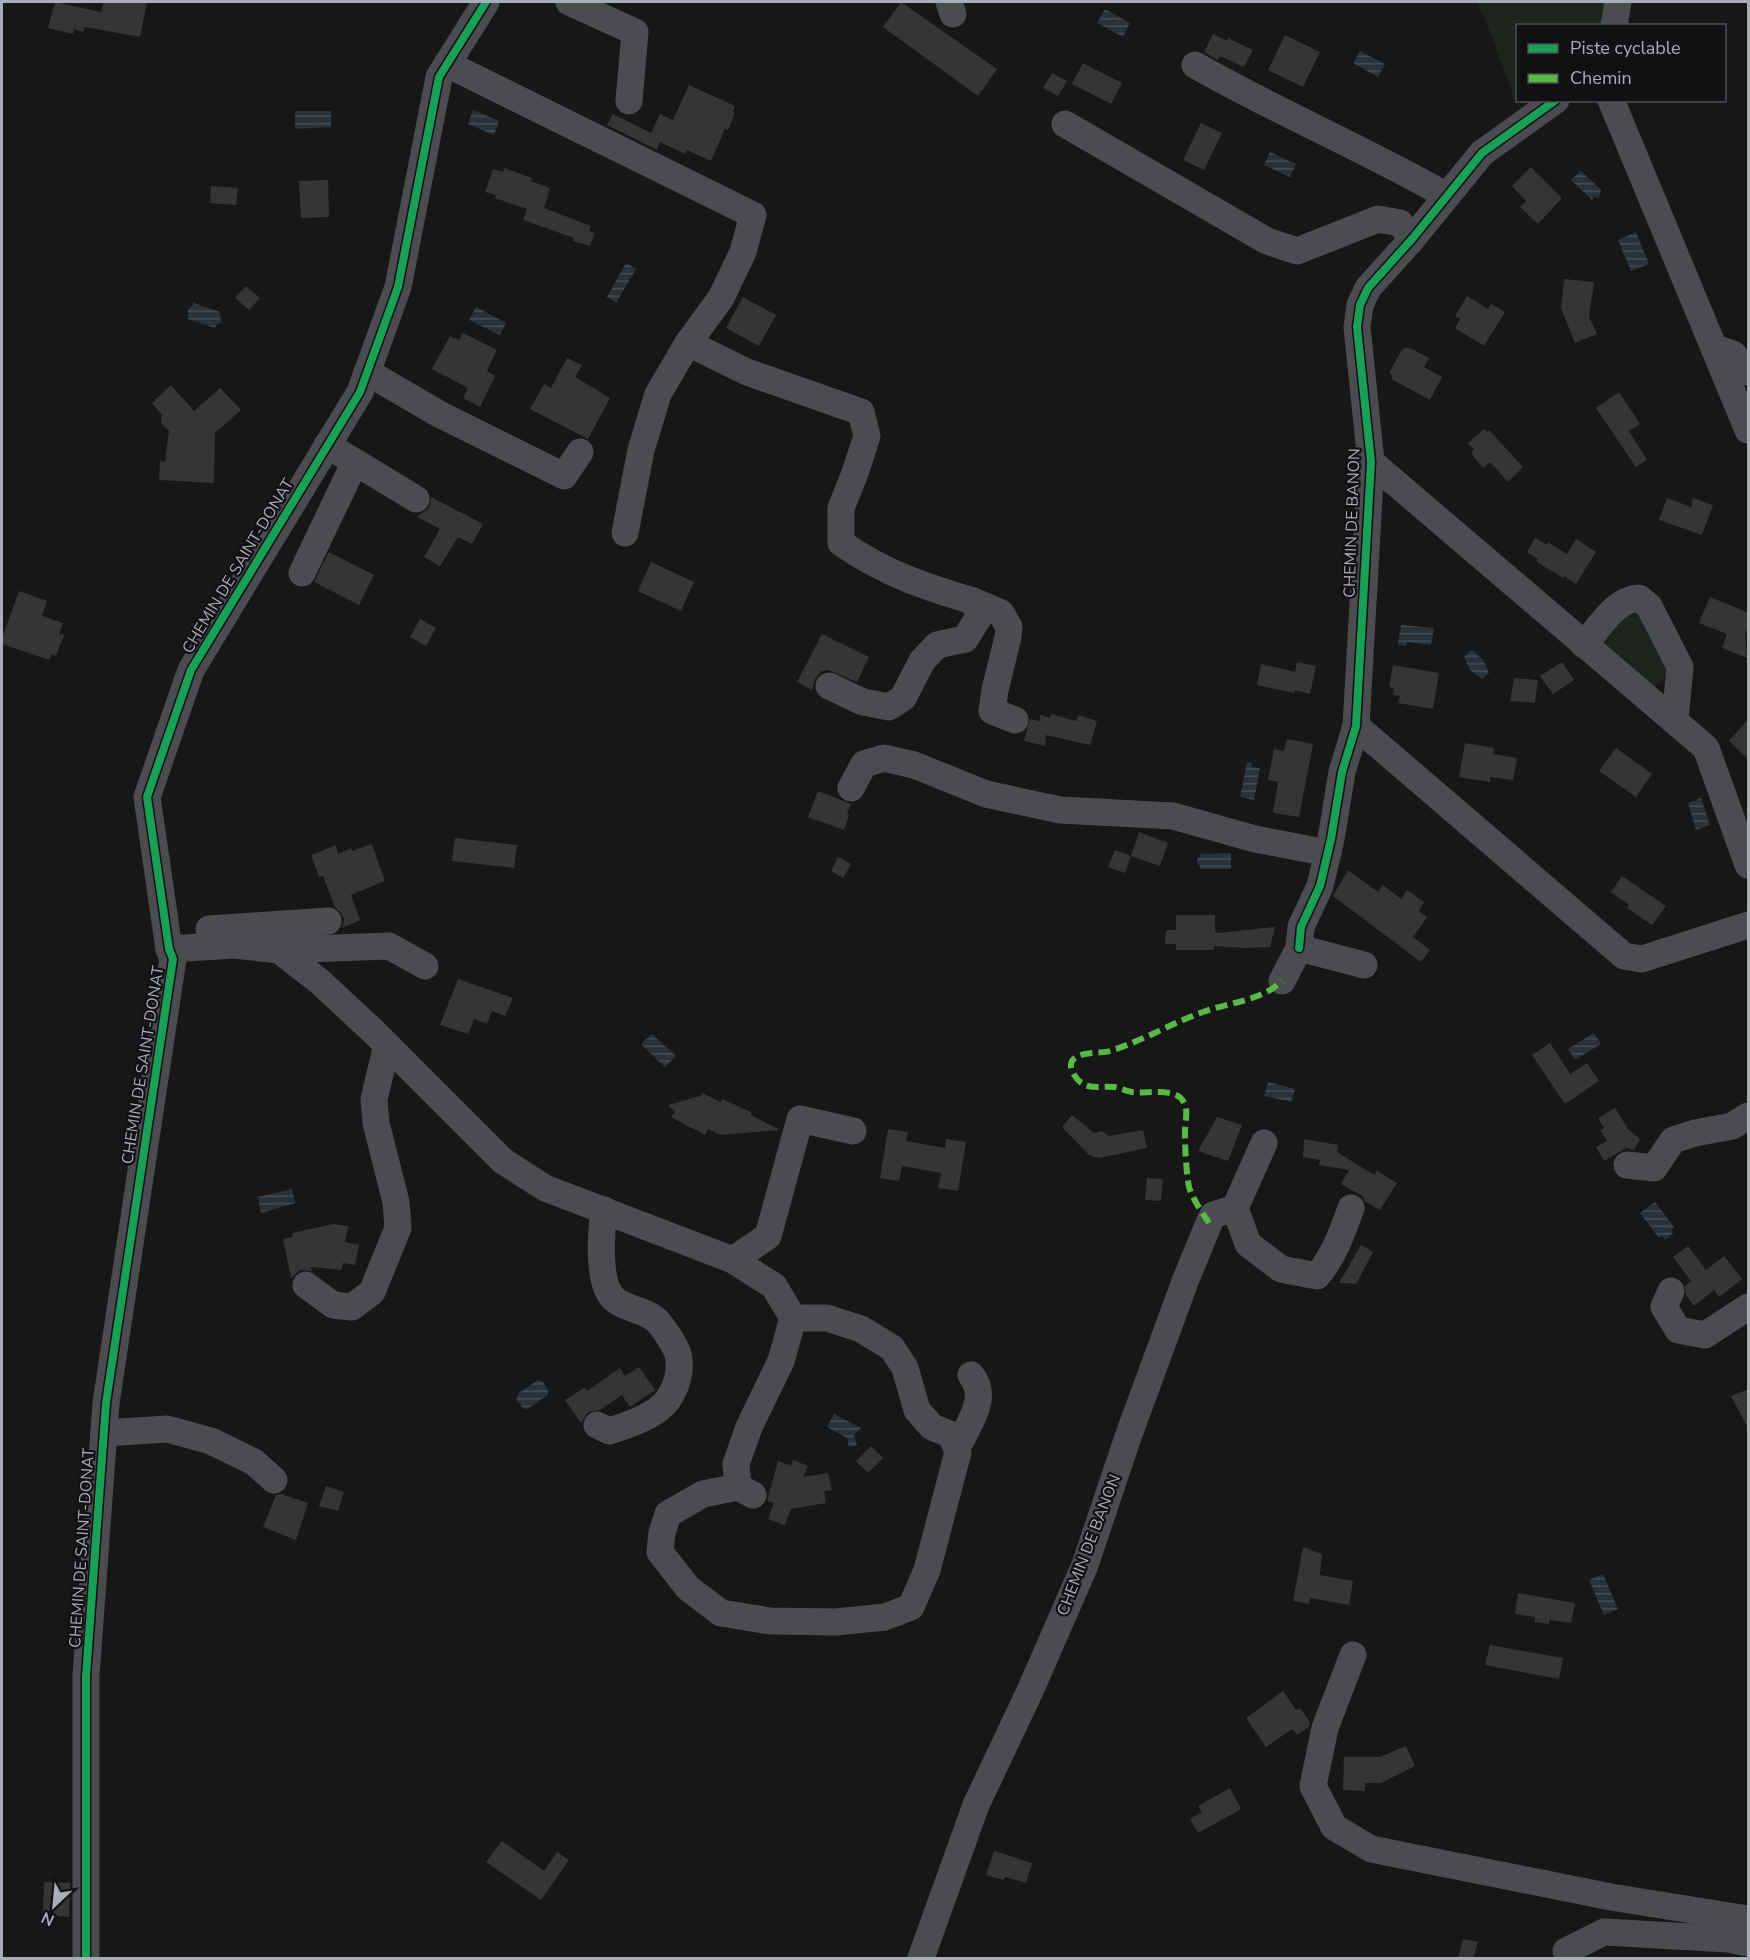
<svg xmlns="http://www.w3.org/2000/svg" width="1750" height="1960" viewBox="0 0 1750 1960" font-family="'Nunito Sans',sans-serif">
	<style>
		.grass { fill: #1d241e }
		.water { fill: url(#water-rules) }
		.building { fill: #353536 }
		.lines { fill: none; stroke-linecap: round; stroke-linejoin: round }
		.minor { stroke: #4b4c50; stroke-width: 27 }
		.quiet { stroke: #58b947; stroke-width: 6; stroke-dasharray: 12 6; stroke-linecap: butt }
		.cycleway-casing { stroke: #111113; stroke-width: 11 }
		.cycleway { stroke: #1a9f57; stroke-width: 8 }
		.labels { text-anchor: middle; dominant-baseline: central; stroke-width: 4.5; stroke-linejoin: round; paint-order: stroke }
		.street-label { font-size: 16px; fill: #a8adb8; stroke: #111113 }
	</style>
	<defs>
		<pattern id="water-rules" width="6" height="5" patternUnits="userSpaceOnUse" patternTransform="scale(1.5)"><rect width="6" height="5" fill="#2a3239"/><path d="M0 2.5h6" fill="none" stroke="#464d54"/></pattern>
	</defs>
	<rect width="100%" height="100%" fill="#171717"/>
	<g class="grass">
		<polygon points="1477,2 1608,2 1603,25 1518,26 1519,101 1516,103 1487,24"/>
		<path d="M 1637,608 L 1667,667 C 1666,678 1662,686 1650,687 L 1603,648 L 1603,640 L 1628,611 Z"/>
	</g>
	<g class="water">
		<polygon points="1105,9 1130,23 1123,37 1097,23"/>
		<polygon points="1360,51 1385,64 1378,77 1353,63"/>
		<polygon points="473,110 499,121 494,135 468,124"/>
		<polygon points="295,111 331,111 331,127 295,129"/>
		<polygon points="1270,152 1296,164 1290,177 1264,165"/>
		<polygon points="1581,171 1601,190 1599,198 1594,197 1592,200 1571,180"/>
		<polygon points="1636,232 1649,264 1631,271 1618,240"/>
		<polygon points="626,263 636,269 616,303 607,297"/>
		<polygon points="194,303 220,312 221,323 216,325 215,328 188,319 188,310"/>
		<polygon points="476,307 506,323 500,335 469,320"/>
		<polygon points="1401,625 1434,628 1431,645 1407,642 1406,646 1398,645"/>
		<polygon points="1472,650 1483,660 1489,673 1482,679 1470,670 1464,657"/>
		<polygon points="1247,762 1252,763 1251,767 1260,768 1254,800 1240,797"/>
		<polygon points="1701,798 1710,825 1696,830 1688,803"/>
		<polygon points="1231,853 1231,869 1200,869 1200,866 1197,863 1197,859 1200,857 1200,854"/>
		<polygon points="1594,1033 1601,1044 1575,1060 1568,1049"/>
		<polygon points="652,1034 676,1056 665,1067 641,1044"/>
		<polygon points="1268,1082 1295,1089 1291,1102 1264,1096"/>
		<polygon points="292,1189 295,1203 261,1213 258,1197"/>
		<polygon points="1655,1202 1674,1227 1671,1230 1673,1233 1665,1240 1662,1236 1659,1238 1640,1213"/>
		<polygon points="538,1380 543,1382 548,1390 548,1395 527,1409 523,1408 516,1400 519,1393"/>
		<polygon points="834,1414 861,1428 854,1435 857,1446 849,1447 847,1438 827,1427"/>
		<polygon points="1603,1574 1618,1609 1604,1615 1589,1580"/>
	</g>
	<g class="building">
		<polygon points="55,2 101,12 104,2 147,2 140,37 85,27 83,32 74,29 73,34 48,28"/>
		<polygon points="901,2 997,69 978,96 883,27"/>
		<polygon points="1213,34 1227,41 1228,38 1253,50 1244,67 1220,56 1218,60 1204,52"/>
		<polygon points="1285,35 1320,52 1303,87 1268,70"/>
		<polygon points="1083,63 1122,83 1111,104 1072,84"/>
		<polygon points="1052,73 1067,81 1058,96 1043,88"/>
		<polygon points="689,85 735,106 733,112 735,113 728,130 725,129 711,161 687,150 685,154 660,142 657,150 607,125 613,114 651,133 660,114 673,120"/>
		<polygon points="1201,123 1222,133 1204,170 1183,160"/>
		<polygon points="1531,167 1562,198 1538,224 1520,207 1526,201 1512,186"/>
		<polygon points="504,168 532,178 531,181 550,188 544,208 591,226 589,231 595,233 590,246 573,241 574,238 523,220 527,209 495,198 496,195 485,192 493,169 503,172"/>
		<polygon points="328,180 329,217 301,218 299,181"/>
		<polygon points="211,186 238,188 236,205 210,203"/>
		<polygon points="1564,279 1594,282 1589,317 1597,334 1575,343 1561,308"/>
		<polygon points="246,286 260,298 249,310 235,298"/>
		<polygon points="1467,296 1488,309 1491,304 1505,312 1484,346 1455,328 1460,319 1455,316"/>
		<polygon points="743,297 776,315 759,346 726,328"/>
		<polygon points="463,333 497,350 487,371 495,376 480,407 463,398 468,388 432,369 450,336 459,340"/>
		<polygon points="1405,348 1410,348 1429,358 1424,367 1442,377 1430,400 1391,379 1393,375 1389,373 1401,351"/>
		<polygon points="567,358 582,365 575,377 610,398 588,439 530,409 544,384 551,388"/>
		<polygon points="171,385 194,411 220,388 241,410 215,433 214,483 159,480 160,461 165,462 169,431 161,423 162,415 152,403"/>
		<polygon points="1619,392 1640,424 1629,431 1647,460 1636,467 1596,408"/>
		<polygon points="1484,429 1487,432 1489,430 1523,467 1508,482 1490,462 1483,468 1471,453 1474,449 1468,443"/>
		<polygon points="431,497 483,524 472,544 458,537 440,566 424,557 440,529 417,517 429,508"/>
		<polygon points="1667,498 1691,507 1693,498 1713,505 1702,535 1659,520"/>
		<polygon points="1535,538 1547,545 1548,542 1567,554 1576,539 1596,552 1576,584 1564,576 1563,578 1537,562 1538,559 1527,552"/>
		<polygon points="329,552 374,575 359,605 314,582"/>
		<polygon points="651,562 694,582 681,611 638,591"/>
		<polygon points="19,591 47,601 42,616 63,623 59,634 64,635 56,656 52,654 49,660 2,644 2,638"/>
		<polygon points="1710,597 1749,613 1749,632 1745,631 1747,658 1722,648 1727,634 1699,623"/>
		<polygon points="420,619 436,628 426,646 410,637"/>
		<polygon points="822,634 869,657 857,682 828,670 821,671 815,679 812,690 797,682"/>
		<polygon points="1297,662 1316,666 1310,694 1295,690 1294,693 1257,685 1261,664 1295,672"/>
		<polygon points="1562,662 1574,680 1553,694 1540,676"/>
		<polygon points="1393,665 1439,673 1433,709 1398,703 1400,696 1393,695 1394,688 1389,687"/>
		<polygon points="1514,678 1538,680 1535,703 1510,701"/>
		<polygon points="1051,714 1076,721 1078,715 1097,721 1090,745 1046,735 1045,746 1024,741 1030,719 1040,721 1040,715 1050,718"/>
		<polygon points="1749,718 1749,760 1729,741"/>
		<polygon points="1287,739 1313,744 1299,817 1273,813 1278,782 1268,780 1274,749 1284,751"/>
		<polygon points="1465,743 1494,748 1493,754 1517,758 1513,780 1490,777 1490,782 1459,777"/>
		<polygon points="1616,748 1652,774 1636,797 1599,771"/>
		<polygon points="818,791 851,804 847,814 849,815 844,830 808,817"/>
		<polygon points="1139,832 1168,843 1160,866 1131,856"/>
		<polygon points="455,838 517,845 514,868 452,861"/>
		<polygon points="372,844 385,881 351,895 360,920 342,928 344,919 341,913 335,907 323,876 319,877 311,855 336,845 338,854 351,848 352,851"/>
		<polygon points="1115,850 1131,856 1125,873 1108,867"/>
		<polygon points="838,857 851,864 843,878 831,871"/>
		<polygon points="1348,870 1378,892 1383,885 1401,899 1407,890 1424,902 1419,911 1427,917 1413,937 1430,950 1421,962 1333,896"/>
		<polygon points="1622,876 1666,906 1652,925 1627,908 1629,905 1611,892"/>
		<polygon points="1176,915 1215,915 1215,931 1217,933 1275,927 1270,947 1244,948 1214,946 1214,950 1176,950 1176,944 1165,944 1166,930 1176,930"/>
		<polygon points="458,979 513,998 505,1016 492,1011 487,1024 474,1019 468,1034 440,1025"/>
		<polygon points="1550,1043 1570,1074 1587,1063 1599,1081 1565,1104 1532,1055"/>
		<polygon points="702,1093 721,1102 722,1099 751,1112 751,1115 780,1130 720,1135 708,1129 705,1135 671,1117 675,1112 668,1105 700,1096"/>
		<polygon points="1615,1108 1628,1129 1640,1139 1634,1150 1626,1148 1604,1161 1596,1147 1607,1141 1600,1130 1604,1128 1598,1118"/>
		<polygon points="1072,1115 1094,1133 1102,1131 1109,1136 1143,1130 1147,1148 1099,1158 1089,1155 1062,1127"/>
		<polygon points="1217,1117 1242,1125 1228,1161 1198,1151"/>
		<polygon points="888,1129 908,1132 906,1141 945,1148 946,1139 966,1142 958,1191 938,1188 941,1173 902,1166 899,1181 880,1178"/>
		<polygon points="1304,1139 1338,1145 1337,1152 1374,1175 1377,1171 1397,1183 1380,1210 1364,1201 1363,1196 1341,1184 1349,1170 1319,1165 1320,1160 1303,1157"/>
		<polygon points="1147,1178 1163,1179 1161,1201 1145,1200"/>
		<polygon points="333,1224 348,1226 345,1242 359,1245 355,1265 343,1263 341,1270 311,1267 312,1271 300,1270 291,1278 283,1239 293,1237 292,1233"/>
		<polygon points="1361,1245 1373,1252 1356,1284 1339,1283"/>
		<polygon points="1688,1246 1706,1270 1724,1256 1742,1279 1719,1297 1714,1290 1694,1306 1686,1295 1685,1286 1691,1281 1673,1257"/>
		<polygon points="639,1367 655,1390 632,1406 630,1407 622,1395 600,1410 588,1412 581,1423 565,1400 584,1388 587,1391 620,1368 625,1376"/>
		<polygon points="1749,1389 1749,1430 1731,1396"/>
		<polygon points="871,1446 883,1458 868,1473 856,1461"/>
		<polygon points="793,1460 808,1466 803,1477 828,1473 832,1490 824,1491 826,1503 791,1509 785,1525 768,1519 774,1503 767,1501 778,1461 791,1466"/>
		<polygon points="326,1486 344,1492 338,1511 319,1506"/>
		<polygon points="281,1494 308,1503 296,1540 263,1527 276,1495"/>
		<polygon points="1303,1547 1322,1554 1320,1575 1353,1581 1349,1605 1310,1598 1309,1604 1293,1601"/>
		<polygon points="1518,1593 1575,1603 1571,1623 1549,1620 1549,1624 1535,1622 1535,1617 1515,1614"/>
		<polygon points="1490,1645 1563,1658 1559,1679 1485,1665"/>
		<polygon points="1283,1691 1296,1710 1300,1708 1310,1722 1309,1727 1297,1735 1292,1729 1266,1747 1246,1718"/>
		<polygon points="1406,1746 1415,1766 1381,1783 1365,1783 1365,1791 1343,1790 1344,1757 1380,1757"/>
		<polygon points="1230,1788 1241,1809 1198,1833 1190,1819 1202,1812 1198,1806"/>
		<polygon points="502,1841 544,1871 557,1852 569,1860 541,1900 486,1862"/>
		<polygon points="994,1851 1032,1863 1026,1883 1005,1877 1004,1880 986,1875"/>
		<polygon points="44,1882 70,1883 69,1917 43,1915"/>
		<polygon points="1463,1939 1478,1942 1473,1959 1458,1959"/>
	</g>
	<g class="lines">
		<g class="minor">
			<polyline points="569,2 635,32 629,101"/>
			<polyline points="949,2 953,14"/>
			<polyline points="1614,26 1618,2"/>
			<polyline points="447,64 753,215 743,252 721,298 688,343"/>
			<path d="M 1195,65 C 1277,112 1365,149 1447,196"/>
			<polyline points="1611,100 1748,430"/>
			<polyline points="1065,124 1267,241 1297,251 1378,219 1400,223 1412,239"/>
			<polyline points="1715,348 1733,354 1748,372"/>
			<polyline points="367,372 439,414 564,476 580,452"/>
			<polyline points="355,462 416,499"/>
			<polyline points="1371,462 1706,748 1748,865"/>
			<path d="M 625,533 L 641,450 L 658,394 L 688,343 L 747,372 L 861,412 L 867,436 L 855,473 L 841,508 L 841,543 C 886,574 923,586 973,601 L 980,615 L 965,639 L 937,645 L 922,661 L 903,698 L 889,707 L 863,702 L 829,686"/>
			<polyline points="302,573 355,462 327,445"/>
			<polyline points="973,601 1001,613 1009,627 1008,637 995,690 992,711 1015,720"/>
			<path d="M 1584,645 C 1599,628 1615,599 1639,598 L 1649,606 L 1680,667 L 1675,720"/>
			<polyline points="1356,726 1624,956 1642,959 1748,925"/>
			<polyline points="851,788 864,764 884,758 914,765 986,794 1060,810 1173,816 1255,839 1328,853"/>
			<polyline points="209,929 328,921"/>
			<polyline points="1299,948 1364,965"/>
			<polyline points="169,949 235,945 279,950 319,981 375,1033 503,1161 545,1188 733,1260 768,1236 800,1119 853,1131"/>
			<polyline points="279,950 389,946 425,966"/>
			<polyline points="1282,981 1299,948 1301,927 1320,886 1331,839 1342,772 1356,726 1371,462 1357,327 1360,305 1368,288 1412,239 1482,153 1556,100"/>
			<polyline points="1627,1165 1654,1168 1673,1140 1695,1133 1732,1126 1748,1116"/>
			<path d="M 1235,1208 L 1248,1244 L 1281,1269 L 1317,1276 C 1334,1256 1342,1233 1351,1208"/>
			<polyline points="733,1260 774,1286 793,1318 781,1361 749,1427 736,1464 738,1487 753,1495"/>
			<polyline points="306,1285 333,1305 352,1307 372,1292 398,1228 396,1202 376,1123 374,1099 387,1045"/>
			<polyline points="1671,1291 1664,1307 1678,1330 1705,1335 1748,1307"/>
			<path d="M 793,1318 L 827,1318 L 861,1329 L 892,1348 L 905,1368 L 917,1410 L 932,1427 L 962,1439 C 972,1418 988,1396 971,1375"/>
			<path d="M 597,1425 L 609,1431 C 626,1426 641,1421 656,1411 C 673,1400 683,1374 678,1354 C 675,1345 665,1330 659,1323 C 649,1310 626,1310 614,1299 C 597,1284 601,1232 604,1210"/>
			<polyline points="104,1433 167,1429 211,1441 254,1462 274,1480"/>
			<polyline points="738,1487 703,1494 668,1514 662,1533 660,1552 688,1588 721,1613 770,1621 836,1622 885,1617 911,1607 927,1570 958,1452 952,1437"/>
			<polyline points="1353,1655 1325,1728 1313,1786 1334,1827 1371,1849 1611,1897 1748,1919"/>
			<polyline points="1566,1951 1604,1932 1728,1939 1748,1943"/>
			<polyline points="86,1958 86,1676 106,1403 173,959 169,949 147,797 191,670 360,392 398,287 439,77 486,2"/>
			<polyline points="921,1958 976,1805 1030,1691 1085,1565 1129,1434 1186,1279 1209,1223 1213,1215 1235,1208 1264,1143"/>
		</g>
		<path class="quiet" d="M 1209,1223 C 1202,1212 1193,1200 1189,1187 C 1186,1170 1185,1149 1185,1132 C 1185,1122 1189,1110 1183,1101 C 1175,1087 1146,1094 1132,1092 C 1126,1091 1120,1088 1114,1087 C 1104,1086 1092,1089 1083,1084 C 1076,1080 1068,1068 1072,1061 C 1078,1051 1100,1054 1110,1051 C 1142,1041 1172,1023 1203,1012 C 1230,1002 1261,1001 1282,981"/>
		<defs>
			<g id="cycleway">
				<polyline points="1299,948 1301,927 1320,886 1331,839 1342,772 1356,726 1371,462 1357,327 1360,305 1368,288 1412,239 1482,153 1556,100"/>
				<polyline points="86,1958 86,1676 106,1403 173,959 169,949 147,797 191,670 360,392 398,287 439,77 486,2"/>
			</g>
		</defs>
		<use href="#cycleway" class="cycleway-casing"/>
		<use href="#cycleway" class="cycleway"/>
	</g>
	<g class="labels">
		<g class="street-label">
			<text transform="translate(1352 523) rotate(-88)">CHEMIN DE BANON</text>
			<text transform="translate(238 566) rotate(-59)">CHEMIN DE SAINT-DONAT</text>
			<text transform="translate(143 1065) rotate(-81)">CHEMIN DE SAINT-DONAT</text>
			<text transform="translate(1089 1545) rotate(-69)">CHEMIN DE BANON</text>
			<text transform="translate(82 1548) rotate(-86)">CHEMIN DE SAINT-DONAT</text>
		</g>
	</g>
	<rect width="1750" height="1960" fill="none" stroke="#a8adb8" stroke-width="6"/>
	<rect x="1516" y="24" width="210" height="78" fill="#111113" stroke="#4d4f55" stroke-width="1.5"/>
	<rect x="1528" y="44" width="30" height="9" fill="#1a9f57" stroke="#4d4f55" stroke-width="1.5"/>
	<text x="1570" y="54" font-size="18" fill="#a8adb8">Piste cyclable</text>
	<rect x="1528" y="74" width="30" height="9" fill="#58b947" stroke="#4d4f55" stroke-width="1.5"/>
	<text x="1570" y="84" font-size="18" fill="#a8adb8">Chemin</text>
	<g transform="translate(54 1906) rotate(206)" stroke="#111113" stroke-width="4.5" paint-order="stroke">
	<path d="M0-4.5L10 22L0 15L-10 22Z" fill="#a8adb8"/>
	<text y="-9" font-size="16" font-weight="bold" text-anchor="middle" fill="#a8adb8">N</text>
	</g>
</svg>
